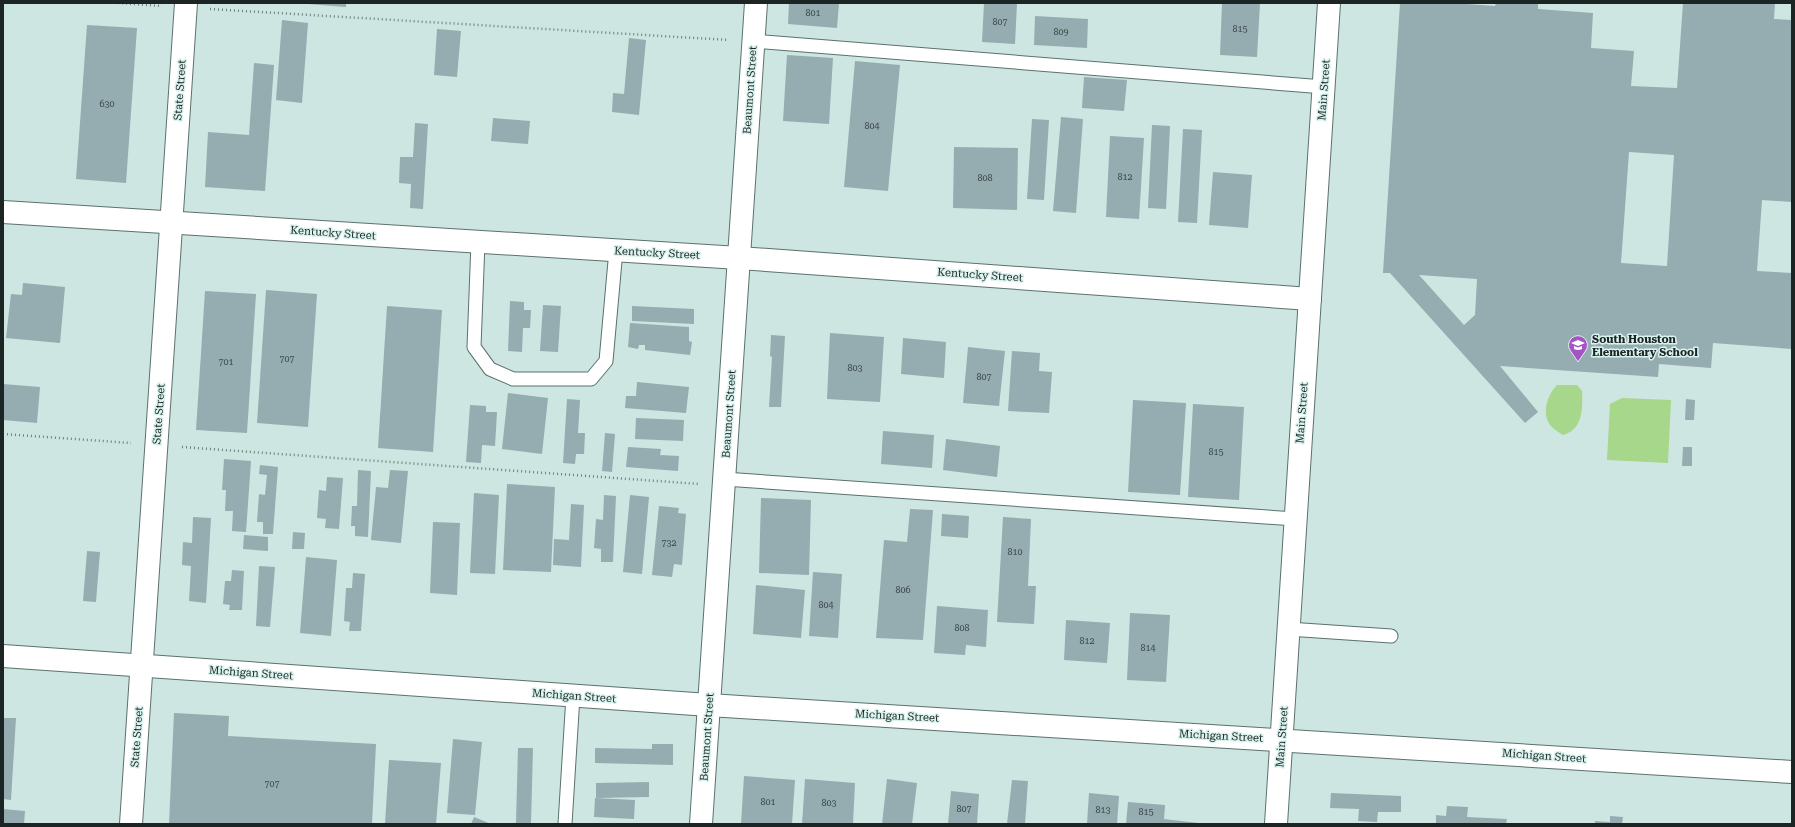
<svg xmlns="http://www.w3.org/2000/svg" width="1795" height="827" viewBox="0 0 1795 827" font-family="'Roboto Serif',serif">
	<style>
		.green { fill: #a7d78a }
		.building { fill: #95acb0; fill-rule: evenodd }
		.lines { fill: none; stroke-linecap: round; stroke-linejoin: round }
		.lane-casing { stroke: #5b716e; stroke-width: 15 }
		.street-casing { stroke: #5b716e; stroke-width: 24 }
		.secondary-casing { stroke: #5b716e; stroke-width: 24 }
		.path { stroke: #6d7d7a; stroke-width: 2.5; stroke-dasharray: 1 3; stroke-linecap: butt }
		.lane { stroke: #fff; stroke-width: 13 }
		.street { stroke: #fff; stroke-width: 22 }
		.secondary { stroke: #fff; stroke-width: 22 }
		.labels { text-anchor: middle; dominant-baseline: central; stroke-width: 3; stroke-linejoin: round; paint-order: stroke }
		.number-label { font-size: 9px; fill: #3a4747 }
		.street-label { font-size: 11px; fill: #1c2524; stroke: #daf3ef }
		.poi-label { font-size: 11px; font-weight: bold; fill: #1c2524; stroke: #daf3ef; text-anchor: start }
	</style>
	<rect width="100%" height="100%" fill="#cde6e2"/>
	<g class="green">
		<path d="M 1557,385 L 1577,385 L 1582,391 C 1583,408 1583,430 1563,435 C 1560,433 1555,430 1553,428 C 1540,416 1547,395 1557,385 Z"/>
		<polygon points="1622,398 1671,400 1668,463 1607,460 1610,404"/>
	</g>
	<g class="building">
		<polygon points="295,3 346,3 346,7"/>
		<polygon points="789,3 839,3 837,28 788,24"/>
		<polygon points="984,3 1017,3 1015,44 982,42"/>
		<polygon points="1222,3 1260,3 1257,57 1220,55"/>
		<path d="M 1400,3 L 1453,3 L 1495,6 L 1496,3 L 1538,3 L 1538,9 L 1593,13 L 1591,48 L 1634,51 L 1631,86 L 1677,88 L 1683,3 L 1775,3 L 1774,19 L 1792,20 L 1792,202 L 1762,200 L 1757,271 L 1792,273 L 1792,349 L 1713,343 L 1711,368 L 1659,364 L 1658,377 L 1500,366 L 1538,412 L 1525,423 L 1390,273 L 1383,273 ZM 1629,152 L 1674,155 L 1667,266 L 1621,263 ZM 1419,275 L 1477,279 L 1475,315 L 1464,325 Z"/>
		<polygon points="1035,16 1088,19 1087,48 1034,45"/>
		<polygon points="282,20 308,23 302,103 276,100"/>
		<polygon points="87,25 137,28 126,183 76,179"/>
		<polygon points="437,29 461,31 457,77 434,75"/>
		<polygon points="629,38 646,40 639,115 612,112 613,93 624,94"/>
		<polygon points="787,55 833,58 829,124 783,121"/>
		<polygon points="855,61 900,65 888,191 844,187"/>
		<polygon points="254,63 274,65 265,191 205,187 208,132 249,135"/>
		<polygon points="1084,77 1127,80 1124,111 1082,108"/>
		<polygon points="1061,117 1083,119 1076,213 1053,211"/>
		<polygon points="493,118 530,121 528,144 491,141"/>
		<polygon points="1032,119 1049,120 1044,200 1027,199"/>
		<polygon points="415,123 428,124 423,209 410,208 411,184 399,183 400,157 413,157"/>
		<polygon points="1152,125 1170,126 1166,209 1148,208"/>
		<polygon points="1183,129 1202,130 1197,223 1178,222"/>
		<polygon points="1110,136 1144,138 1139,219 1106,217"/>
		<polygon points="954,147 1018,148 1017,210 953,208"/>
		<polygon points="1213,172 1252,175 1248,228 1209,225"/>
		<polygon points="23,283 65,287 60,343 6,338 11,294 22,295"/>
		<polygon points="266,290 317,294 308,427 257,423"/>
		<polygon points="205,291 256,294 247,433 196,430"/>
		<polygon points="510,301 524,302 524,310 531,310 530,328 523,328 522,352 508,351"/>
		<polygon points="543,305 561,306 558,352 540,351"/>
		<polygon points="387,306 442,310 433,452 378,448"/>
		<polygon points="632,306 694,309 694,324 632,321"/>
		<polygon points="630,323 689,327 689,341 692,342 690,355 645,350 645,345 639,345 638,349 628,347"/>
		<polygon points="830,333 884,337 880,402 827,399"/>
		<polygon points="771,335 785,336 781,407 769,407 772,357 770,356"/>
		<polygon points="903,338 946,342 944,378 901,374"/>
		<polygon points="968,347 1005,351 999,406 963,403"/>
		<polygon points="1012,351 1040,353 1039,371 1052,372 1049,413 1008,411"/>
		<polygon points="637,382 689,387 686,413 625,408 626,396 636,396"/>
		<polygon points="3,384 40,387 37,423 3,420"/>
		<polygon points="508,393 548,398 542,454 502,449"/>
		<polygon points="567,399 580,400 578,433 585,433 584,454 576,454 575,464 563,463"/>
		<polygon points="1686,399 1695,400 1694,420 1685,420"/>
		<polygon points="1133,400 1186,403 1180,495 1128,492"/>
		<polygon points="1193,404 1244,407 1239,500 1188,497"/>
		<polygon points="470,405 486,406 486,412 497,412 495,446 482,445 481,463 466,462"/>
		<polygon points="636,418 684,420 683,441 635,439"/>
		<polygon points="883,431 934,435 932,468 881,464"/>
		<polygon points="605,433 615,434 612,472 602,471"/>
		<polygon points="946,439 1000,446 997,477 943,470"/>
		<polygon points="628,447 661,449 660,455 679,456 678,471 626,467"/>
		<polygon points="1683,447 1692,447 1692,466 1682,466"/>
		<polygon points="224,459 251,461 246,532 232,531 233,511 225,511 226,490 222,490"/>
		<polygon points="260,465 278,467 273,534 263,534 263,522 257,522 259,494 265,495 267,475 259,474"/>
		<polygon points="358,470 371,471 368,537 355,536 355,526 351,526 352,506 357,506"/>
		<polygon points="390,470 408,471 401,543 371,540 376,487 388,488"/>
		<polygon points="327,477 343,478 339,529 325,528 326,519 317,518 319,490 326,491"/>
		<polygon points="507,484 555,487 551,572 503,570"/>
		<polygon points="474,493 499,495 495,574 470,573"/>
		<polygon points="604,495 616,496 613,562 601,562 601,549 594,548 596,519 603,520"/>
		<polygon points="630,495 649,497 642,574 623,572"/>
		<polygon points="761,498 811,500 809,575 759,573"/>
		<polygon points="571,504 584,505 581,567 553,565 554,539 569,540"/>
		<polygon points="659,506 679,508 678,513 686,514 682,565 674,564 672,577 652,575"/>
		<polygon points="910,509 933,510 923,640 876,638 884,540 907,542"/>
		<polygon points="942,514 969,516 968,538 941,536"/>
		<polygon points="193,517 211,518 206,603 189,601 191,566 182,565 183,542 192,543"/>
		<polygon points="1003,517 1031,519 1028,586 1036,586 1034,624 997,622"/>
		<polygon points="433,522 460,523 457,595 430,593"/>
		<polygon points="293,532 305,533 304,549 292,549"/>
		<polygon points="244,535 268,537 268,551 243,549"/>
		<polygon points="87,551 100,552 96,602 83,601"/>
		<polygon points="306,557 337,560 331,636 300,633"/>
		<polygon points="259,566 275,567 270,627 256,626"/>
		<polygon points="232,570 244,571 242,610 229,610 230,605 223,604 225,581 231,581"/>
		<polygon points="813,572 842,574 838,638 809,636"/>
		<polygon points="353,573 365,574 361,631 349,631 350,622 344,621 346,588 352,588"/>
		<polygon points="756,585 805,590 801,638 753,634"/>
		<polygon points="937,606 988,610 986,647 966,645 965,655 934,653"/>
		<polygon points="1130,613 1170,615 1166,682 1127,680"/>
		<polygon points="1066,620 1110,623 1107,663 1064,660"/>
		<polygon points="174,713 229,716 228,736 376,744 372,824 169,824"/>
		<polygon points="3,718 16,718 11,800 3,799"/>
		<polygon points="453,739 482,742 475,815 447,813"/>
		<polygon points="652,744 673,744 673,765 595,763 595,748 652,749"/>
		<polygon points="518,748 533,748 531,823 516,823"/>
		<polygon points="389,760 441,763 436,824 385,824"/>
		<polygon points="744,776 795,780 792,824 741,824"/>
		<polygon points="805,779 855,783 853,824 802,824"/>
		<polygon points="887,779 917,783 912,824 882,824"/>
		<polygon points="1012,780 1028,781 1025,824 1007,824"/>
		<polygon points="649,782 649,797 596,798 596,783"/>
		<polygon points="951,791 979,794 977,824 948,824"/>
		<polygon points="1089,793 1119,796 1117,824 1087,824"/>
		<polygon points="1331,793 1401,796 1401,812 1378,812 1377,822 1358,821 1359,809 1330,808"/>
		<polygon points="595,798 635,800 634,819 594,817"/>
		<polygon points="1128,802 1165,805 1164,819 1207,824 1126,824"/>
		<polygon points="1447,806 1468,807 1467,817 1507,819 1506,824 1436,824 1436,815 1446,816"/>
		<polygon points="3,809 25,811 24,824 3,824"/>
		<polygon points="1610,816 1623,817 1622,824 1595,824 1595,821 1610,822"/>
		<polygon points="474,817 491,824 471,824"/>
	</g>
	<g class="lines">
		<defs>
			<g id="lane">
				<polyline points="753,41 1324,87"/>
				<polyline points="478,242 474,347 490,369 513,379 591,379 606,361 616,250"/>
				<polyline points="724,479 1295,519"/>
				<polyline points="1288,629 1391,636"/>
				<polyline points="565,824 573,696"/>
			</g>
			<g id="street">
				<polyline points="3,212 739,258 1310,299"/>
				<polyline points="3,656 709,705 1792,772"/>
				<polyline points="131,824 186,3"/>
				<polyline points="701,824 756,3"/>
			</g>
			<polyline id="secondary" points="1276,824 1329,3"/>
		</defs>
		<use href="#lane" class="lane-casing"/>
		<use href="#street" class="street-casing"/>
		<use href="#secondary" class="secondary-casing"/>
		<g class="path">
			<polyline points="118,3 162,6"/>
			<polyline points="210,9 729,40"/>
			<polyline points="3,434 131,443"/>
			<polyline points="182,447 699,484"/>
		</g>
		<use href="#lane" class="lane"/>
		<use href="#street" class="street"/>
		<use href="#secondary" class="secondary"/>
	</g>
	<defs>
		<symbol id="school-pin" viewBox="-11 -11 22 30"><path d="M0 17L-7.5 6A9.5 9.5 0 1 1 7.5 6Z" fill="#a354c5" stroke="#daf3ef"/><path d="M0-5L7-2L0 1L-7-2ZM-4 1L0 2.5L4 1V4Q0 6-4 4Z" fill="#fff"/></symbol>
	</defs>
	<g fill-rule="evenodd">
		<use href="#school-pin" x="1567" y="334" width="22" height="30"/>
	</g>
	<g class="labels">
		<g class="number-label">
			<text x="813" y="13">801</text>
			<text x="1000" y="22">807</text>
			<text x="1240" y="29">815</text>
			<text x="1061" y="32">809</text>
			<text x="107" y="104">630</text>
			<text x="872" y="126">804</text>
			<text x="1125" y="177">812</text>
			<text x="985" y="178">808</text>
			<text x="287" y="359">707</text>
			<text x="226" y="362">701</text>
			<text x="855" y="368">803</text>
			<text x="984" y="377">807</text>
			<text x="1216" y="452">815</text>
			<text x="669" y="543">732</text>
			<text x="1015" y="552">810</text>
			<text x="903" y="590">806</text>
			<text x="826" y="605">804</text>
			<text x="962" y="628">808</text>
			<text x="1087" y="641">812</text>
			<text x="1148" y="648">814</text>
			<text x="272" y="784">707</text>
			<text x="768" y="802">801</text>
			<text x="829" y="803">803</text>
			<text x="964" y="809">807</text>
			<text x="1103" y="810">813</text>
			<text x="1146" y="812">815</text>
		</g>
		<g class="street-label">
			<text transform="translate(180 90) rotate(-86)">State Street</text>
			<text transform="translate(750 90) rotate(-86)">Beaumont Street</text>
			<text transform="translate(1324 90) rotate(-86)">Main Street</text>
			<text transform="translate(333 233) rotate(4)">Kentucky Street</text>
			<text transform="translate(657 253) rotate(3)">Kentucky Street</text>
			<text transform="translate(980 275) rotate(4)">Kentucky Street</text>
			<text transform="translate(1302 413) rotate(-86)">Main Street</text>
			<text transform="translate(159 414) rotate(-86)">State Street</text>
			<text transform="translate(729 414) rotate(-86)">Beaumont Street</text>
			<text transform="translate(251 673) rotate(4)">Michigan Street</text>
			<text transform="translate(574 696) rotate(4)">Michigan Street</text>
			<text transform="translate(897 716) rotate(3)">Michigan Street</text>
			<text transform="translate(1221 736) rotate(3)">Michigan Street</text>
			<text transform="translate(137 737) rotate(-86)">State Street</text>
			<text transform="translate(707 737) rotate(-86)">Beaumont Street</text>
			<text transform="translate(1282 737) rotate(-86)">Main Street</text>
			<text transform="translate(1544 756) rotate(4)">Michigan Street</text>
		</g>
		<g class="poi-label">
			<text x="1592" y="339">South Houston<tspan x="1592" dy="13">Elementary School</tspan></text>
		</g>
	</g>
	<rect width="1795" height="827" fill="none" stroke="#1c2524" stroke-width="8"/>
</svg>
